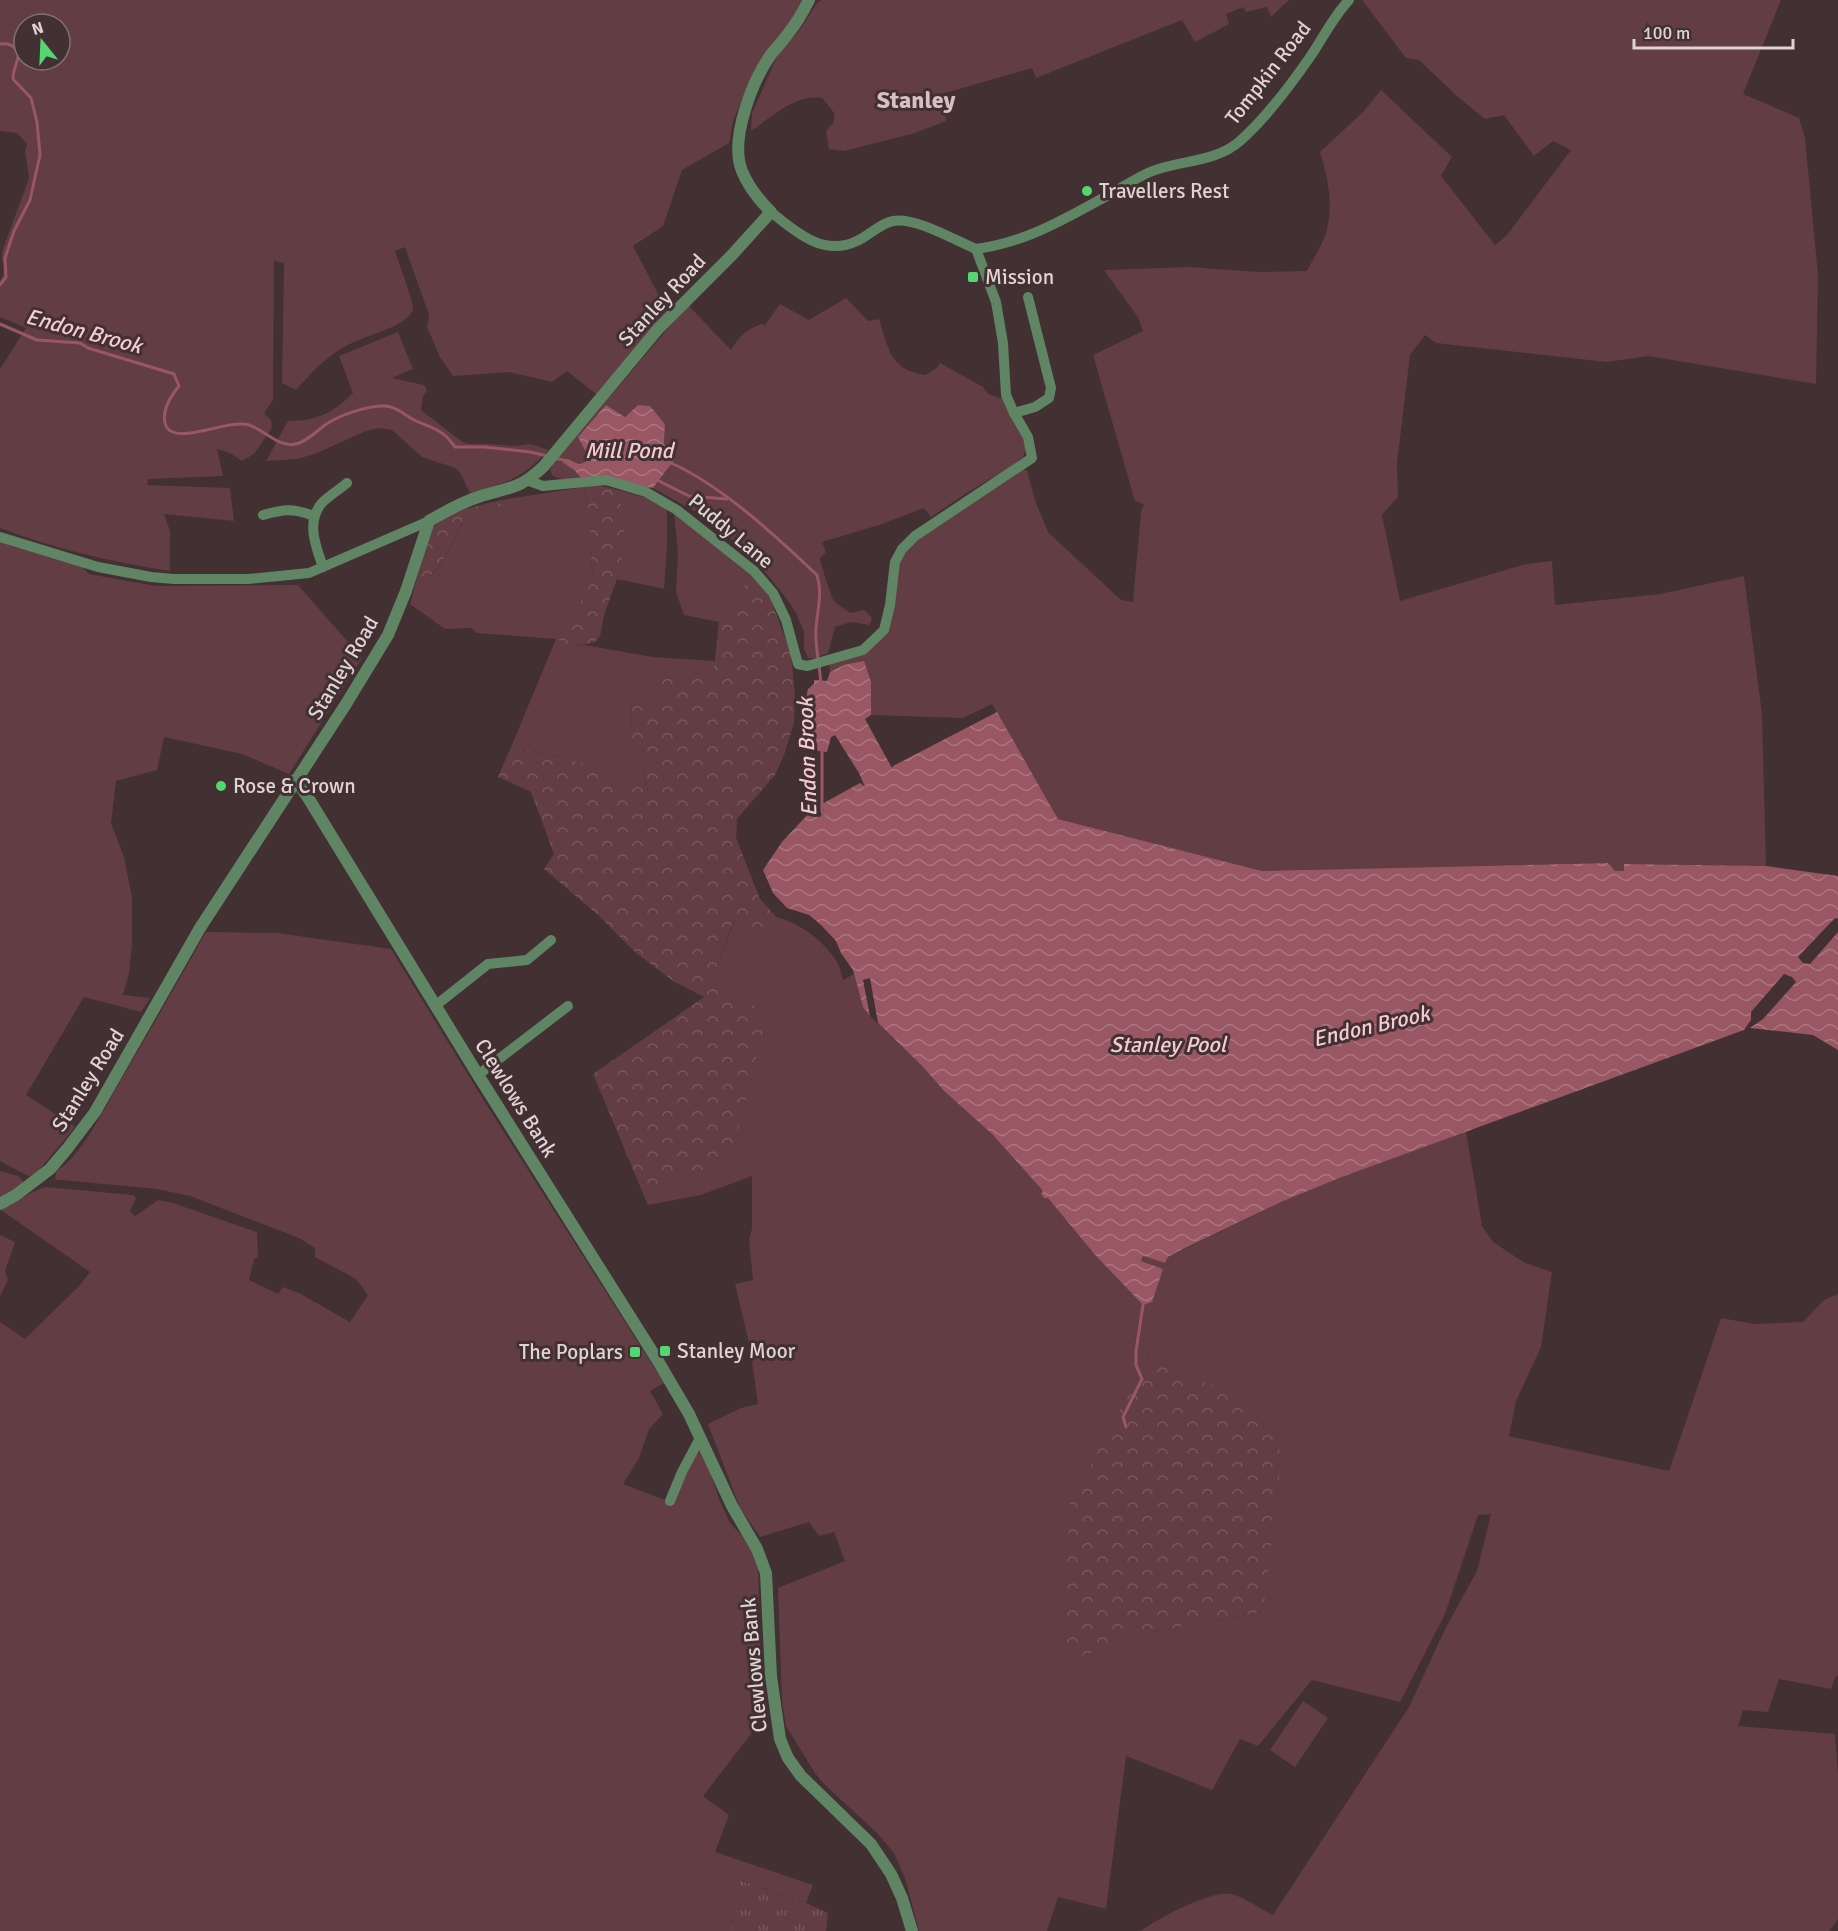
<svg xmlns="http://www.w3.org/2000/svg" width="1838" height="1931" viewBox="0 0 1838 1931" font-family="Signika,sans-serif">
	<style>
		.grass { fill: #623d43; fill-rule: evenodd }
		.forest { fill: url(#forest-crowns) }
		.park { fill: url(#park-tufts) }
		.water { fill: url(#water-waves) }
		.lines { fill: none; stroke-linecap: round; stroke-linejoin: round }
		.stream { stroke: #985762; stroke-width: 3 }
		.minor { stroke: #5f8564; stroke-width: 10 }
		.tertiary { stroke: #5f8564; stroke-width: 12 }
		.poi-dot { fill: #54d672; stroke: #423033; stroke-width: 2 }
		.labels { text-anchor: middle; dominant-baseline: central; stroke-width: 6; stroke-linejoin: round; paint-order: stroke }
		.street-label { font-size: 21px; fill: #dfd3d4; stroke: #423033 }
		.poi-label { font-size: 21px; fill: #dfd3d4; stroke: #423033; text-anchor: start }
		.water-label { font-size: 22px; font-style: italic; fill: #f4cbd0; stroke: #423033 }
		.quarter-label { font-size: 24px; font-weight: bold; fill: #d7bfc2; stroke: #423033 }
	</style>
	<defs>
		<pattern id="forest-crowns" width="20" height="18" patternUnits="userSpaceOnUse" patternTransform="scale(1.5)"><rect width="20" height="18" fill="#623d43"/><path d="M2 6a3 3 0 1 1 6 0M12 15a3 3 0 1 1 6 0" fill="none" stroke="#78585d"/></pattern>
		<pattern id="park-tufts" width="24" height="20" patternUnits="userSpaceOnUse" patternTransform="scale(1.5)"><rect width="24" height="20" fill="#623d43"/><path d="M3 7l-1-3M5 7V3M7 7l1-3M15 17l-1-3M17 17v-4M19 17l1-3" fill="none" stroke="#78585d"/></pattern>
		<pattern id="water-waves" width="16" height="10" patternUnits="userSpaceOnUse" patternTransform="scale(1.5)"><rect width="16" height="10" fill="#985762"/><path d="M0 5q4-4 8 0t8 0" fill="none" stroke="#ab767f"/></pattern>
	</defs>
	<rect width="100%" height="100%" fill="#423033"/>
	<g class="grass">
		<path d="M 0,0 L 802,0 L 793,21 L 751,79 L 733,121 L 729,143 L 682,170 L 663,226 L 633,246 L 668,313 L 596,394 L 567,371 L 552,382 L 509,372 L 453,376 L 440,357 L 427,327 L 429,315 L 405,247 L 395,251 C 398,261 413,300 413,308 C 412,323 376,333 364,338 C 333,349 317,367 296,390 L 282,383 L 284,263 L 274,261 L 273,400 L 264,413 L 271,420 L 272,428 L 254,454 L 242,461 L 230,453 L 217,449 L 223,476 L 148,479 L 147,485 L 230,488 L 234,521 L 164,514 L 170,531 L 170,571 C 112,562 55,549 0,528 L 0,369 L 26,328 L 0,317 L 0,281 C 7,271 1,262 2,252 L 29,178 L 25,151 L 27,144 L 17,133 L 0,131 ZM 24,24 L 60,24 L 60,60 L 24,60 Z"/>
		<path d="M 822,0 L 1289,0 L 1271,17 L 1267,7 L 1246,12 L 1243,7 L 1226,14 L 1229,24 L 1195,42 L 1182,20 L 1036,78 L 1032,68 L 942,94 L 946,121 L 915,133 L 844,151 L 829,149 L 826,131 L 833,123 L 835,114 L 822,98 C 795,94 772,117 751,131 L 752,113 L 779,52 L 799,31 L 817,3 Z"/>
		<path d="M 1362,0 L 1781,0 L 1743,94 L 1799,118 L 1805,138 L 1818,275 L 1816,384 L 1648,356 L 1607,362 L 1436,343 L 1425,335 L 1410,355 L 1397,463 L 1398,497 L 1382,515 L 1400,601 L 1526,564 L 1552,561 L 1555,605 L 1660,594 L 1744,576 L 1762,714 L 1766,866 L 1625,864 L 1625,871 L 1615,871 L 1607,863 L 1262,871 L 1058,819 L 992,704 L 963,718 L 871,715 L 871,682 L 844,665 L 830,672 L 829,663 L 859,654 L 877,644 L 888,629 L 898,562 L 908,548 L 921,535 L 1018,470 L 1027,470 L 1035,500 L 1048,532 L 1121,600 L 1133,602 L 1141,512 L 1144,504 L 1135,501 L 1093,355 L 1143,331 L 1138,317 L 1104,270 L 1190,267 L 1258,272 L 1307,271 C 1313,259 1322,246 1326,233 C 1334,204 1328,179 1320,152 L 1363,112 L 1381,90 L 1452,157 L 1441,176 L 1495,245 L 1507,235 L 1571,150 L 1553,141 L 1534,156 L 1504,115 L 1485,119 L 1457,96 L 1419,60 L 1406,58 Z"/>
		<path d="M 846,298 L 868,321 L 879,319 C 889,349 889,369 925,375 L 937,368 L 940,363 L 983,387 L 988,394 L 1003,399 L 1025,440 L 1026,448 L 1023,457 L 1009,468 L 968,492 L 931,517 L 924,508 L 882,524 L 822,542 L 826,552 L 820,558 C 820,563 832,598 834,601 C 838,605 845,609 850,613 L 864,610 L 872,618 L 870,625 L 851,622 L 835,627 L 828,653 L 816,658 L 808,658 L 804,649 L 804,632 L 796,613 L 786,598 L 754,558 L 703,516 L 653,488 L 675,459 L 664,444 L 665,424 L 638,405 L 587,454 L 586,462 L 579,464 L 567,459 L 562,462 L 574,470 L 582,479 L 562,479 L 553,476 L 550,470 L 554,462 L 688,305 L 731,350 C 739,336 747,329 762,324 L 765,325 L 780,304 L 809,320 Z"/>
		<path d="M 398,332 L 413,369 L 392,378 L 424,385 L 427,390 L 423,397 L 421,410 L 461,441 L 468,444 L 490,444 L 512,446 L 531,444 L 549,450 C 522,478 508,483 470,493 L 461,474 L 455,468 L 422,457 L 392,430 L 379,428 L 366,431 L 317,453 L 298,459 L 266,461 L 288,421 C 317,421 333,413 353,393 L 339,356 Z"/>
		<path d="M 584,487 L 590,520 L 590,547 L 593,578 L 579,605 L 570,612 L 572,647 L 584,645 L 653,657 L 715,661 L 713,678 L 658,716 L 632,701 L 631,737 L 643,765 L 648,792 L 571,759 L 511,747 L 556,639 L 477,633 L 471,628 L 445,629 L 410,604 L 416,582 C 441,580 454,537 464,518 L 501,506 L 502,500 Z"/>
		<path d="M 615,489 L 647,498 L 667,508 L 667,547 L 664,589 L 617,579 C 626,542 627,526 615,489 Z"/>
		<polygon points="674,513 752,575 719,622 684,615 676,592 678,553"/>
		<polygon points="0,541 15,547 82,566 89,574 156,586 298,585 362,658 289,774 242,754 164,737 157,770 116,781 111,823 124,857 132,897 132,945 129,973 123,995 150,998 141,1012 84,997 26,1095 75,1127 35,1175 28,1176 0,1161"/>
		<path d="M 776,917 C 799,922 824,941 837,962 C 840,967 841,974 843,980 L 854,974 L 863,1006 L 870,1016 L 923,1067 L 944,1091 L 992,1134 L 1043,1191 L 1096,1256 L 1143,1305 L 1163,1269 L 1141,1261 L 1143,1256 L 1165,1263 L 1168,1257 L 1281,1202 L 1342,1177 L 1466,1131 L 1482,1226 L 1493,1242 L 1525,1263 L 1552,1272 L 1541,1347 L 1516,1401 L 1509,1436 L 1669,1471 L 1721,1318 L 1755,1324 L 1803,1322 L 1824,1300 L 1838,1294 L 1838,1675 L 1835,1678 L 1831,1689 L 1779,1679 L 1768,1712 L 1743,1710 L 1738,1726 L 1835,1734 L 1838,1775 L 1838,1919 L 1829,1931 L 1141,1931 C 1156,1919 1213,1889 1231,1894 C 1245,1897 1260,1909 1273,1915 L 1409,1707 L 1445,1629 L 1477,1571 L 1491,1514 L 1478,1515 L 1445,1614 L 1400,1702 L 1312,1680 L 1258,1746 L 1240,1739 L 1212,1790 L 1126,1756 L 1106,1909 L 1058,1897 L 1047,1931 L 919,1931 L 905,1878 L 894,1853 L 877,1833 L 824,1784 L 815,1773 L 786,1726 L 782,1701 L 778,1588 L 845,1561 L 834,1532 L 819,1536 L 809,1522 L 760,1537 L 740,1508 L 708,1424 L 741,1408 L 758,1404 L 750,1347 L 735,1284 L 753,1280 L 749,1239 L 752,1229 L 752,1176 L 701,1195 L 648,1205 L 642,1191 L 730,1161 L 759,1007 L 711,982 L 735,919 L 783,924 ZM 1147,1356 L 1188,1375 L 1263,1612 L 1136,1635 L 1109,1648 Z"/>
		<path d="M 206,932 L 277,933 L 391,949 L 486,1104 L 664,1383 L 650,1391 L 663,1414 L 649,1429 L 639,1458 L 623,1484 L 673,1503 L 699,1447 L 706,1461 L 720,1501 L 730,1523 L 744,1538 L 758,1562 L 761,1685 L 764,1717 L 703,1796 L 729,1815 L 715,1852 L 813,1885 L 806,1903 L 741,1880 L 731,1931 L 0,1931 L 0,1322 L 25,1339 L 80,1285 L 90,1272 L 1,1210 C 16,1202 30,1192 45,1187 L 133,1195 L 136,1198 L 130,1211 L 135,1216 L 158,1200 L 173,1203 L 257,1232 L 258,1257 L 254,1259 L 249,1280 L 278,1294 L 283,1287 L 299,1293 L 350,1322 L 368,1295 L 356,1279 L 315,1257 L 315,1248 L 299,1238 L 190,1196 L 157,1189 L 61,1180 L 56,1180 L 55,1177 L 57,1170 C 78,1161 106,1106 118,1085 C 148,1034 177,983 206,932 Z"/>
		<polygon points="0,1171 18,1176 23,1181 22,1185 0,1198"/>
		<polygon points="0,1235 15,1242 5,1271 8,1280 0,1296"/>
		<polygon points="1303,1701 1328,1718 1295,1767 1270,1750"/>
	</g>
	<g class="forest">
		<polygon points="596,485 615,489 624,514 624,548 617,579 604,615 600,636 595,642 572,647 557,639 561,625 570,612 579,605 593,578 590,547 590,520 584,487"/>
		<path d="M 502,500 L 501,506 L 464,518 C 454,537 440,580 416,582 C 420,570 427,538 433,528 C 443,512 485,504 502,500 Z"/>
		<polygon points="752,575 770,598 791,653 795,696 794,723 784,755 775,775 737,819 736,838 760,899 783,924 759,930 734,920 711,982 759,1007 766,1022 730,1161 642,1191 593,1074 704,997 673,981 635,952 598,915 544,869 554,854 531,792 498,777 511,747 571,759 648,791 643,765 631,737 632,700 658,716 664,670 713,678 719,622"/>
		<polygon points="1147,1356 1188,1375 1258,1404 1282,1455 1263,1612 1136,1635 1109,1648 1081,1656 1063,1646 1070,1504"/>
	</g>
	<polygon class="park" points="740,1880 806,1903 828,1913 826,1931 731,1931"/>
	<g class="water">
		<polygon points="606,405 625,417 638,405 650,406 665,424 664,444 675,459 653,488 582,479 574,470 562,462 567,459 579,464 586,462 587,454 578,437"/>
		<polygon points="864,661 871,682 871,715 865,719 892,768 893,766 997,712 1058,819 1262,871 1608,863 1615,871 1624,871 1624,864 1766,866 1838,876 1838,918 1834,919 1798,957 1803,963 1810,964 1838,932 1838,1050 1813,1035 1750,1028 1763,1019 1796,982 1792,977 1784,974 1751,1012 1751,1020 1744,1030 1342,1177 1281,1202 1179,1251 1168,1257 1165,1263 1143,1256 1141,1261 1163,1269 1152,1302 1143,1305 1096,1256 1048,1198 1044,1198 1041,1194 1043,1191 992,1134 944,1091 923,1067 878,1023 870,978 863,980 870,1016 863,1007 853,970 841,953 836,941 821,925 809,915 787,908 773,893 763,870 782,842 811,811 814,816 820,817 824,812 822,804 860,783 865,787 859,773 835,735 831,737 827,752 818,751 810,738 805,703 808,689 814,684 814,680 827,681 830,672 844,665"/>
	</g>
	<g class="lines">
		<g class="stream">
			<path d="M 0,44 C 9,43 13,45 19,52 C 18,62 13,69 13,79 L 31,98 L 37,122 L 40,155 L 30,200 L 14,231 L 5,258 L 6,277 L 0,285"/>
			<path d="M 0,324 L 37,340 L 80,343 L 88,348 L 174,374 L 179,386 C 171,396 162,409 165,423 C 171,449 228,418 249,425 C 265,430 280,450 299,443 C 308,440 317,431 325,425 C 339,415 369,405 386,406 C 397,407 405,415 414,420 C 424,425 435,427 443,434 C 448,437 452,443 455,447 L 484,447 L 530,452 L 548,456"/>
			<polyline points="554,458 568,461"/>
			<path d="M 671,463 C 721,485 777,537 817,575 C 823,594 817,610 816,629 C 815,639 817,649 818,659"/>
			<polyline points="657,480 689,496 727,499"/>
			<polyline points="819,665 821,683"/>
			<polyline points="822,749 822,811 824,817"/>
			<polyline points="1126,1427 1123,1417 1142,1379 1136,1365 1136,1351 1143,1305"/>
		</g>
		<g class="minor">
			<path d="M 771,212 C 796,232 823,257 857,241 C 870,235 879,224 893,221 C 916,217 954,240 976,249"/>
			<path d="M 976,249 C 1028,242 1068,217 1114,192 C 1126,185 1138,177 1150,172 C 1179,160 1215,163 1240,141 C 1267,117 1290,86 1310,57 C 1323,38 1333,17 1349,0"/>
			<polyline points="1014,413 1035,407 1049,398 1051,388 1028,297"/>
			<polyline points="529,481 543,486 606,480 646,492 677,510 754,571 773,593 786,620 798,664 807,666 863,650 884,630 890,605 895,562 902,549 915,536 1032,458 1028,437 1014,413 1006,395 1003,343 996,302 976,249"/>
			<path d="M 263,515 C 284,509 293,508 314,516"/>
			<polyline points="0,537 98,567 151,577 174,579 248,579 309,573 429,521"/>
			<path d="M 323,567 C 316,547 306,523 321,504 C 328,496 339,490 347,483"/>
			<polyline points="435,1006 488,964 527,960 551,940"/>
			<polyline points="478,1075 568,1006"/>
			<polyline points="670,1501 682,1472 700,1438"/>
		</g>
		<g class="tertiary">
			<polyline points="295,780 307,796 478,1075 658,1361 689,1414 732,1506 757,1549 766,1573 771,1676 780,1739 788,1758 801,1776 871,1844 891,1874 902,1898 912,1931"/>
			<path d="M 0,1204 L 16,1195 L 50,1169 L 67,1149 L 95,1112 L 200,928 L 346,704 L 388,635 L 406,591 L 429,521 C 446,511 462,502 481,496 C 511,487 520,489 544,466 L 658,329 L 731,256 L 771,212 C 760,201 748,186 742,171 C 729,139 753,79 772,53 C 777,47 783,41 787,35 C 796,24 803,12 809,0"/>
		</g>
	</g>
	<g class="poi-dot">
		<circle cx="1087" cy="191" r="6"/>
		<rect x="967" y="271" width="12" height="12" rx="3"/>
		<circle cx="221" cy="786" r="6"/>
		<rect x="659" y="1345" width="12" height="12" rx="3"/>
		<rect x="629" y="1346" width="12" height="12" rx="3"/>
	</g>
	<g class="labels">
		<g class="street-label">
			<text transform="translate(1268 73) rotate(-52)">Tompkin Road</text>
			<text transform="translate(662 300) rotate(-47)">Stanley Road</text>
			<text transform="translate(731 531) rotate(40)">Puddy Lane</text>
			<text transform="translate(343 668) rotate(-59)">Stanley Road</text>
			<text transform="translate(88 1080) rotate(-58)">Stanley Road</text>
			<text transform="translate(516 1098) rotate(58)">Clewlows Bank</text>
			<text transform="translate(754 1665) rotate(-95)">Clewlows Bank</text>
		</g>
		<g class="poi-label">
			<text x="1099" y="191">Travellers Rest</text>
			<text x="985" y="277">Mission</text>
			<text x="233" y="786">Rose &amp; Crown</text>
			<text x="677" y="1351">Stanley Moor</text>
			<text x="623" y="1352" text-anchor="end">The Poplars</text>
		</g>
		<g class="water-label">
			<text transform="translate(84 331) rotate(15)">Endon Brook</text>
			<text x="629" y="450">Mill Pond</text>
			<text transform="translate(807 757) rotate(-92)">Endon Brook</text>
			<text transform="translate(1371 1026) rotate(-13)">Endon Brook</text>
			<text x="1168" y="1044">Stanley Pool</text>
		</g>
		<g class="quarter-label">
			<text x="916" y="100">Stanley</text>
		</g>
	</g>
	<g transform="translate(42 42) rotate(342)"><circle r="28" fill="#423033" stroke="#817173" stroke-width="1.5"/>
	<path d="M0-4.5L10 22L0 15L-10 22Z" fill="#54d672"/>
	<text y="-9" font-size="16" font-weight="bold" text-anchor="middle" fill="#dfd3d4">N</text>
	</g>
	<path d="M1634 39v9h159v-9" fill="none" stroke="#dfd3d4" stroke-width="3"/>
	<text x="1643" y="39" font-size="18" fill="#dfd3d4" stroke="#423033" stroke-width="4.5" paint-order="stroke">100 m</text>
</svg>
